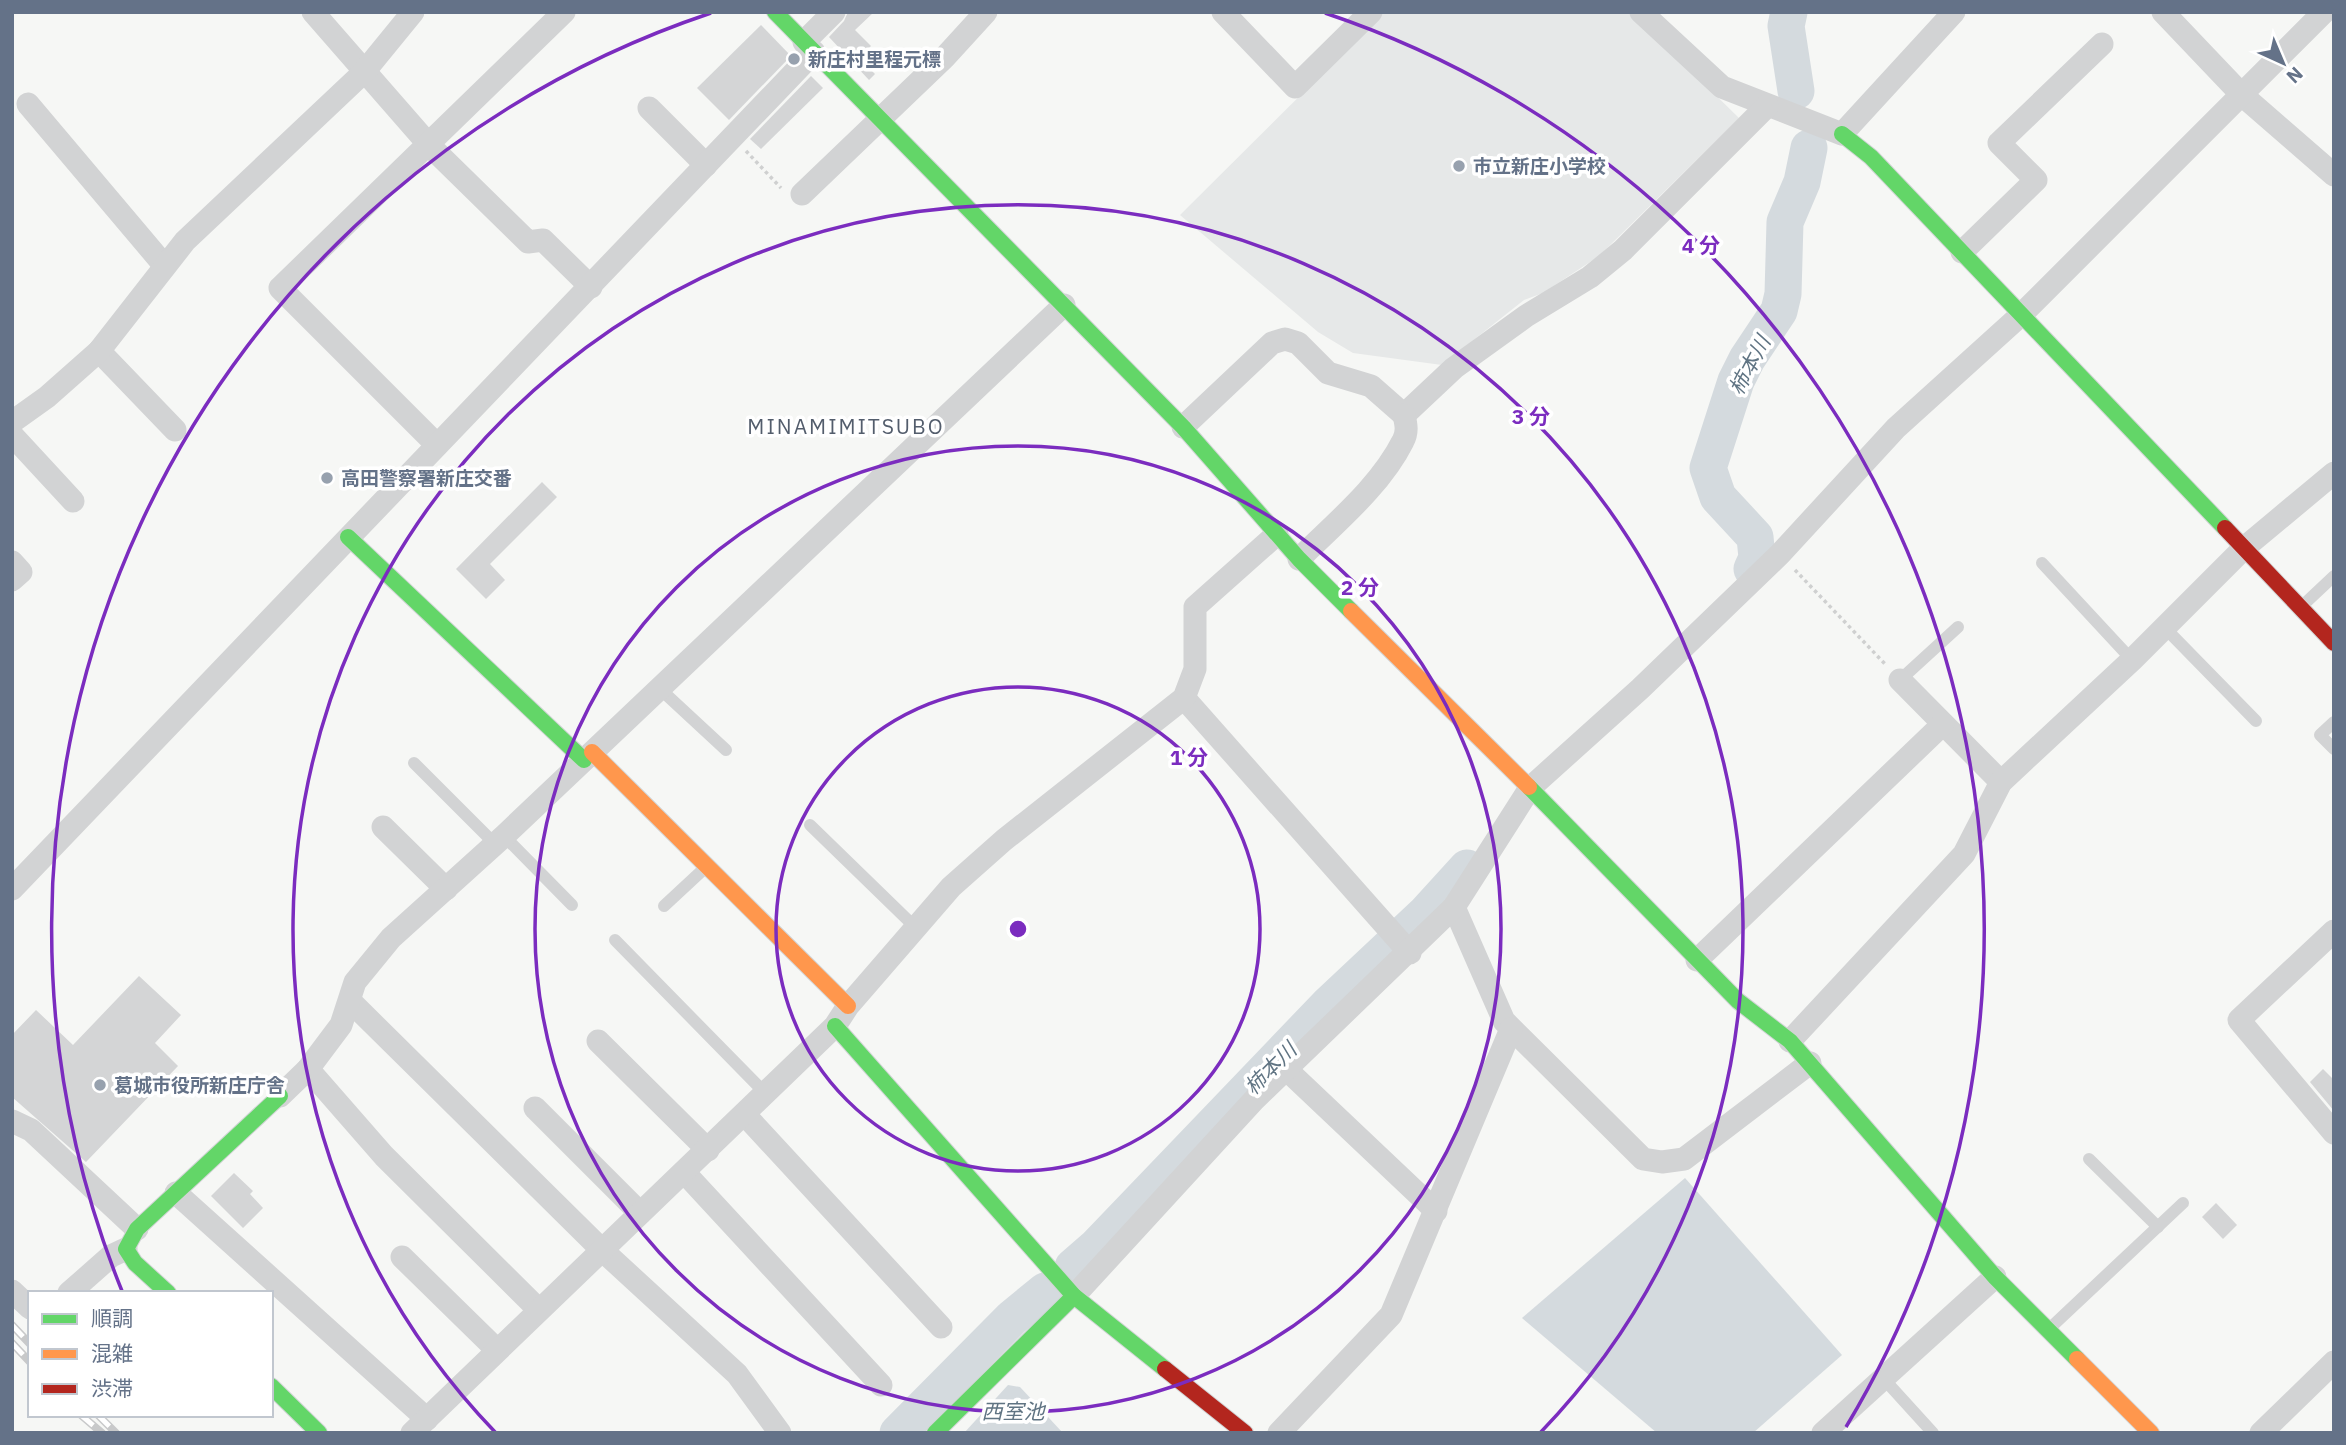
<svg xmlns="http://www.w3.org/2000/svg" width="2346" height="1445" viewBox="0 0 2346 1445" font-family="'IBM Plex Sans','Noto Sans JP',sans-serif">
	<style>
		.built { fill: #e6e8e8 }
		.water { fill: #d4dade }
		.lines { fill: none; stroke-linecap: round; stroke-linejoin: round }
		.river { stroke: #d4dade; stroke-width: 37 }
		.building { fill: #d4d5d6 }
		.fast-casing { stroke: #d2d5d6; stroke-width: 18 }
		.slow-casing { stroke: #d2d5d6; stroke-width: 18 }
		.jam-casing { stroke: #d2d5d6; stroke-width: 18 }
		.path { stroke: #cfd0d0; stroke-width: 3.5; stroke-dasharray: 3.5 3.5; stroke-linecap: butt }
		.lane { stroke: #d2d3d4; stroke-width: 12 }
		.street { stroke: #d2d3d4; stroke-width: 23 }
		.fast { stroke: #63d668; stroke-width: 16 }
		.slow { stroke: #ff974d; stroke-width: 16 }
		.jam { stroke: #b3261e; stroke-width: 16 }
		.rail-casing { stroke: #c8c9ca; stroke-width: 8 }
		.rail { stroke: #fff; stroke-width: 5; stroke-dasharray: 16; stroke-linecap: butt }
		.ring { fill: none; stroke: #7b2cbf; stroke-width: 3.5 }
		.poi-dot { fill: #97a1ae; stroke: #fff; stroke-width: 2.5 }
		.labels { text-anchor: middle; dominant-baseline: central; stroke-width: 7; stroke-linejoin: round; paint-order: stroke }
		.poi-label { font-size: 19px; font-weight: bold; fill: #647288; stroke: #fff; text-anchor: start }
		.water-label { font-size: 21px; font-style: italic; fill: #607483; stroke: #fff }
		.neighbourhood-label { font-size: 21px; letter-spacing: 2px; fill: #535d6c; stroke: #fff }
		.centre { fill: #7b2cbf; stroke: #fff; stroke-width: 3.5 }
		.ring-label { font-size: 21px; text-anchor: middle; font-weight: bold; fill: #7b2cbf; stroke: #fff; stroke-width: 7; stroke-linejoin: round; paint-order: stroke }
	</style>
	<rect width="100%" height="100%" fill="#f6f7f5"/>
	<polygon class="built" points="1384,12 1631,12 1739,118 1599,256 1543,293 1524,300 1442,365 1353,353 1318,332 1180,215"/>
	<g class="water">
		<polygon points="1685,1178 1842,1355 1753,1433 1657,1433 1522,1318"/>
		<polygon points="1008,1385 1020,1387 1063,1433 964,1433"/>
	</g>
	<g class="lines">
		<g class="river">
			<polyline points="1789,12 1786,26 1796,91"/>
			<polyline points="1752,569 1757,558 1755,537 1718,497 1708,468 1736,381 1747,359 1779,311 1783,294 1785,222 1802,182 1809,148"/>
			<polyline points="1073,1267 1096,1247 1328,1005 1426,913 1467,868"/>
			<polyline points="898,1433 1012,1318 1045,1291"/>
		</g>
	</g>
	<g class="building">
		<polygon points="848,12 874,12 855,30 871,46 859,58 875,74 869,80 829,37 844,21"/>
		<polygon points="761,25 791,56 729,120 697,88"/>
		<polygon points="811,76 823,88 761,149 750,139"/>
		<polygon points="542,482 557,497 490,564 505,580 486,599 456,569"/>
		<polygon points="139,976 181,1015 155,1043 178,1066 86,1162 12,1097 12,1035 36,1010 73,1045"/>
		<polygon points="2323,1069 2334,1080 2334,1111 2310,1082"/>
		<polygon points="234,1173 253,1191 250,1194 263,1208 243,1228 211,1196"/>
		<polygon points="2216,1203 2237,1225 2223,1239 2202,1217"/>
	</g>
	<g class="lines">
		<defs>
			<g id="fast">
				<polyline points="775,12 1183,427 1299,559 1351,611"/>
				<polyline points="1842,134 1871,157 2225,528"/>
				<polyline points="348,537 584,760"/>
				<polyline points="1529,787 1738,1001 1790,1041 1995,1277 2077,1359"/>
				<polyline points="835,1026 1074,1296 1165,1369"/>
				<polyline points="168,1293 135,1263 126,1249 137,1229 280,1096"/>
				<polyline points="271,1386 319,1433"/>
				<polyline points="935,1433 1074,1296"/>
			</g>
			<g id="slow">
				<polyline points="1351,611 1529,787"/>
				<polyline points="592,752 848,1006"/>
				<polyline points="2077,1359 2151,1433"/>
			</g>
			<g id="jam">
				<polyline points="2225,528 2334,643"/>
				<polyline points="1165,1369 1245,1433"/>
			</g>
		</defs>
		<use href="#fast" class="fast-casing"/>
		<use href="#slow" class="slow-casing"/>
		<use href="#jam" class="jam-casing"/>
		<g class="path">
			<polyline points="746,151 781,188"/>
			<polyline points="1795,570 1886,665"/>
		</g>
		<g class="lane">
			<polyline points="2042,563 2132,660"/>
			<polyline points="2301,607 2334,576"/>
			<polyline points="2165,628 2256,721"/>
			<polyline points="1900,680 1958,627"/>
			<polyline points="658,687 726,750"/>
			<polyline points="2334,722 2320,735 2334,749"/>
			<polyline points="414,763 495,844"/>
			<polyline points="810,825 916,928"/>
			<polyline points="504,836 572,905"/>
			<polyline points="664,906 706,867"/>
			<polyline points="615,940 767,1095"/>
			<polyline points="2089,1159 2158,1227"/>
			<polyline points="2048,1330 2183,1203"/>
			<polyline points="1883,1378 1933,1433"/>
		</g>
		<g class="street">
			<polyline points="313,12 430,146 528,242 543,240 591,287"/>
			<polyline points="1223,12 1295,87 1371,12"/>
			<polyline points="1641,12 1722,87 1842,134 1954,12"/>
			<polyline points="2163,12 2242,95 2334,175"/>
			<polyline points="804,42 834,12"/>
			<polyline points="28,104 164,265"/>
			<polyline points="649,108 706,165"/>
			<polyline points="802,194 944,58 986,12"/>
			<polyline points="1962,252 2036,180 1999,143 2102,44"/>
			<polyline points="99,351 175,430"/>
			<polyline points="12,422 47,397 99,351 185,241 364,72 413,12"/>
			<polyline points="1183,427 1272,343 1285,339 1298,343 1328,373 1371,386 1404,415 1454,368 1526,316 1590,277 1623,250 1767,106"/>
			<polyline points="12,435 73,501"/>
			<polyline points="437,445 280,288 564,12"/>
			<path d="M 1299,559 C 1334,524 1380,487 1403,441 C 1408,432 1406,424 1404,415"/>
			<polyline points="12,562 21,572 12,580"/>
			<polyline points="1900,680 2001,782"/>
			<polyline points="1184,698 1410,953"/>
			<polyline points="383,827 446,889"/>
			<polyline points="12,889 814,52"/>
			<polyline points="1454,907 1504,1021 1643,1159 1662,1162 1684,1159 1810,1063"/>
			<polyline points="2334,931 2239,1020 2334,1133"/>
			<polyline points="1697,960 1943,724"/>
			<polyline points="350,1001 602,1250 737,1374 780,1433"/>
			<polyline points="598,1041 708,1150"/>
			<polyline points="1790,1041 1964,854 2001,782 2132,660 2244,548 2334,473"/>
			<polyline points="308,1069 384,1156 539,1310"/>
			<polyline points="1287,1070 1436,1211"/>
			<polyline points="280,1096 308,1069 341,1025 355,982 391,938 504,836 1064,305"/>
			<polyline points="535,1108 640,1213"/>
			<polyline points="745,1115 941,1327"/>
			<polyline points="12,1121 31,1130 137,1229"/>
			<polyline points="684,1172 881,1385"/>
			<polyline points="176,1193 427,1419"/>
			<polyline points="402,1257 497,1350"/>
			<polyline points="12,1291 30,1308"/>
			<polyline points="69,1293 111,1256 126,1249"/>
			<polyline points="1074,1296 1254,1100 1454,907 1530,788 1640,689 1780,554 1896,428 2022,314 2324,12"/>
			<polyline points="412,1433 835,1026 848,1006 951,887 1004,840 1184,698 1195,669 1195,607 1277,534"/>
			<polyline points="1279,1433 1391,1315 1511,1029"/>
			<polyline points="1823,1433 1995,1277"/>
			<polyline points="2261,1433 2334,1362"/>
		</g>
		<use href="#fast" class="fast"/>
		<use href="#slow" class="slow"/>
		<use href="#jam" class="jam"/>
		<defs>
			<g id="rail">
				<polyline points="12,1325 30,1344"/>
				<polyline points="12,1343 30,1362"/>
				<polyline points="81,1415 102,1433"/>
				<polyline points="98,1415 116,1433"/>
			</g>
		</defs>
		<use href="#rail" class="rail-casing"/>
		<use href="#rail" class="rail"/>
	</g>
	<g class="ring">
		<circle cx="1018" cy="929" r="242"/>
		<circle cx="1018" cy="929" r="483"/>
		<path d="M496 1433A725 725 0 1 1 1540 1433"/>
		<path d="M122 1291A966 966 0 0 1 711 13M1325 13A966 966 0 0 1 1846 1427"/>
	</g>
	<g class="poi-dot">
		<circle cx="794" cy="59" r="7"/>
		<circle cx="1459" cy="166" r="7"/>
		<circle cx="327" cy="478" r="7"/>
		<circle cx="100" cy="1085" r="7"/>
	</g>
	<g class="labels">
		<g class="poi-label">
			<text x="808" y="59">新庄村里程元標</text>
			<text x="1473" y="166">市立新庄小学校</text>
			<text x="341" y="478">高田警察署新庄交番</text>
			<text x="114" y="1085">葛城市役所新庄庁舎</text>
		</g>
		<g class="water-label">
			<text transform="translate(1749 365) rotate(-62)">柿本川</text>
			<text transform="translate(1270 1068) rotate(-45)">柿本川</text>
			<text x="1013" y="1411">西室池</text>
		</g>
		<g class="neighbourhood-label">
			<text x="846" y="426">MINAMIMITSUBO</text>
		</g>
	</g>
	<circle cx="1018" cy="929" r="10" class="centre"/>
	<g class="ring-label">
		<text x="1701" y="253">4 分</text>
		<text x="1531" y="424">3 分</text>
		<text x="1360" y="595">2 分</text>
		<text x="1189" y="765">1 分</text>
	</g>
	<rect width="2346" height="1445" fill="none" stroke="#647288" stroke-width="28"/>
	<rect x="28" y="1291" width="245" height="126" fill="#ffffff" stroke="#c1c7cf" stroke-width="2"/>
	<rect x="42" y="1314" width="35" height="10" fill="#63d668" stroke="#c1c7cf" stroke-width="2"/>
	<text x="91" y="1326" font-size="21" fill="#647288">順調</text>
	<rect x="42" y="1349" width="35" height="10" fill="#ff974d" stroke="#c1c7cf" stroke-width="2"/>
	<text x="91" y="1361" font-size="21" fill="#647288">混雑</text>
	<rect x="42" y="1384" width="35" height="10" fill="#b3261e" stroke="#c1c7cf" stroke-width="2"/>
	<text x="91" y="1396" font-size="21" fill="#647288">渋滞</text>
	<g transform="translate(2283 63) rotate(136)" stroke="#ffffff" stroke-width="5" paint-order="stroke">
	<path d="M0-5L12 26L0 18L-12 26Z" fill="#647288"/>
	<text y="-10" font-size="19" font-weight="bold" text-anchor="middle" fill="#647288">N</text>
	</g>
</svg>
